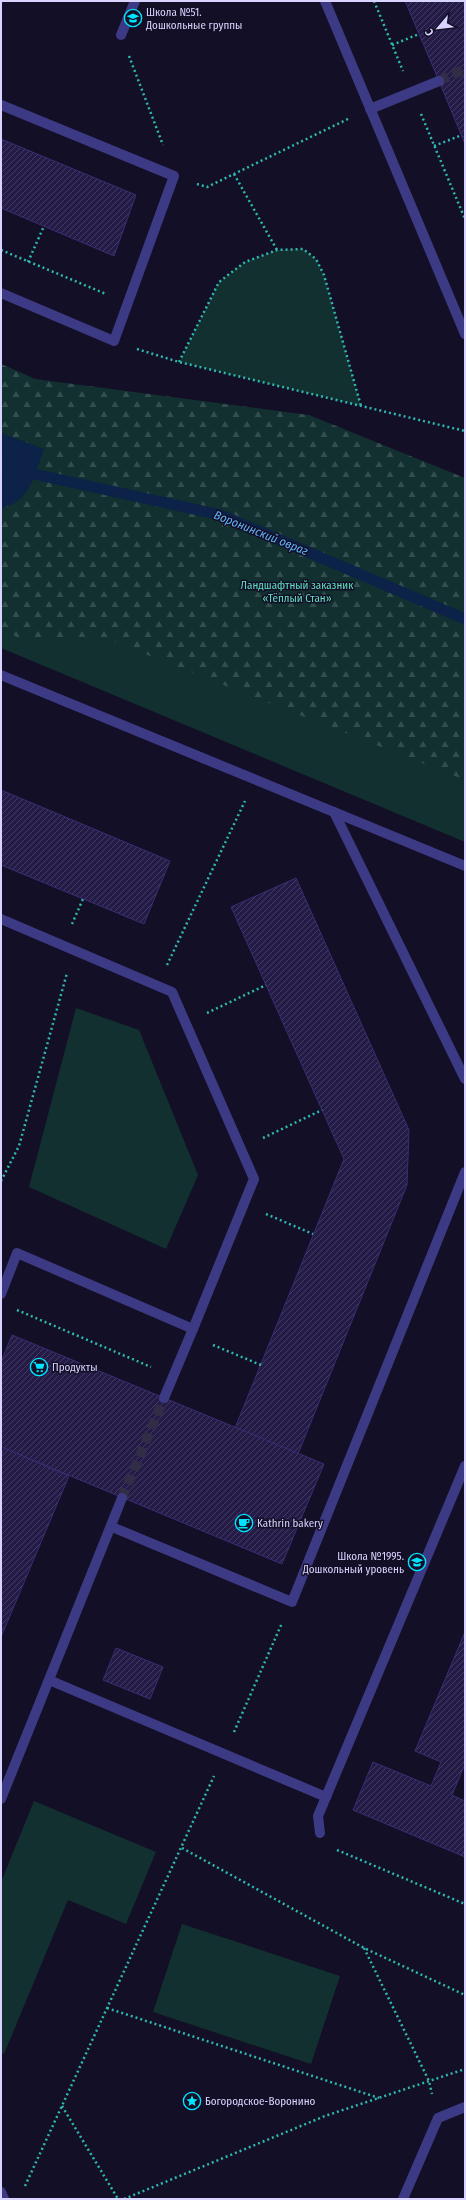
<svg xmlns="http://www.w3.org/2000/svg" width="466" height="2200" viewBox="0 0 466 2200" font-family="'Fira Sans Condensed',sans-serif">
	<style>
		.green { fill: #12302f }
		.forest { fill: url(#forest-firs) }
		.water { fill: #0c2248 }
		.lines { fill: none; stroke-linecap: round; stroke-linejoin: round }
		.stream { stroke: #0c2248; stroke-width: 11 }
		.building { fill: url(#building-hatch); stroke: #3b2d73 }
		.minor-tunnel { stroke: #312d47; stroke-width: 10; stroke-dasharray: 10 5; stroke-linecap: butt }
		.path { stroke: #2fb8b0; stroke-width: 2.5; stroke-dasharray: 2 3; stroke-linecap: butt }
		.minor { stroke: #3d3a85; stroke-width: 10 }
		.labels { text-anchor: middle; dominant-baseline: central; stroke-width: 3; stroke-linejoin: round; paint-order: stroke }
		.poi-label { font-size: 11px; fill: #d9d4ff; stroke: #130f26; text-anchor: start }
		.park-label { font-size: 11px; fill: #5fe0c0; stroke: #130f26 }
		.water-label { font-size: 12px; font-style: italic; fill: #62b6ff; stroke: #130f26 }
	</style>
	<defs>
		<pattern id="forest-firs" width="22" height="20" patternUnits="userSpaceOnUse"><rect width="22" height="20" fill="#12302f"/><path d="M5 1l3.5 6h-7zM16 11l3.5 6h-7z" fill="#344d4e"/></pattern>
		<pattern id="building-hatch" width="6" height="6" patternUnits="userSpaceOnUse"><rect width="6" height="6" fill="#241b47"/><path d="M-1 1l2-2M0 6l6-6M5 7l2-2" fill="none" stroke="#433b63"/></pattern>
	</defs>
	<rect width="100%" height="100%" fill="#130f26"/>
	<g class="green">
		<polygon points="303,249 316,259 324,275 361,406 179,362 219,282 245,262 277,250"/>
		<polygon points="1,364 35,379 465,478 465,842 1,648"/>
		<polygon points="76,1008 139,1030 198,1175 166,1249 29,1187"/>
		<polygon points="34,1801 156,1852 126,1924 68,1900 4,2054 1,2053 1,1882"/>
		<polygon points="182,1924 340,1976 311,2064 153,2012"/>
	</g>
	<path class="forest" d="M 1,364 L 35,379 L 309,415 L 465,478 L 465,780 L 99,636 L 24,640 L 1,630 L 1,508 C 31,502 35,474 44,449 L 1,433 Z"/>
	<path class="water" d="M 1,433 L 44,449 C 35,473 31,502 1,508 Z"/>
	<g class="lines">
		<polyline class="stream" points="1,464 34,474 221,515 465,619"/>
	</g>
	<g class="building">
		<polygon points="405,1 465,1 465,144 439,81"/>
		<polygon points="1,139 136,195 114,256 1,208"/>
		<polygon points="1,790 170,861 144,924 1,865"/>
		<polygon points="296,878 409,1130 407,1185 298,1454 235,1428 344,1159 231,907"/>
		<polygon points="12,1335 324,1464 282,1564 1,1447 1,1362"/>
		<polygon points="4,1448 69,1476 1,1637 1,1455"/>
		<polygon points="465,1632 465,1764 452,1795 465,1801 465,1857 353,1810 373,1762 431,1786 441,1762 415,1751"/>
		<polygon points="116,1648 163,1667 150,1699 103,1680"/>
	</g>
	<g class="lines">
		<g class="minor-tunnel">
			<polyline points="439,81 465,69"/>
			<polyline points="122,1498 164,1398"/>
		</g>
		<g class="path">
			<polyline points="374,1 403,71"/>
			<polyline points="392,45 419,34"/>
			<polyline points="129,56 163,145"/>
			<polyline points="421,114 465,219"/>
			<polyline points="434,146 462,135"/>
			<polyline points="234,174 277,250"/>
			<polyline points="197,184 207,187 350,118"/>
			<polyline points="1,250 106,294"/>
			<polyline points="28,262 44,226"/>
			<polyline points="137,349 179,362 465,431"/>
			<polyline points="179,362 219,282 245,262 277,250 303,249 316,259 324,275 361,406"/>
			<polyline points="72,924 83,899"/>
			<polyline points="167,965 245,801"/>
			<polyline points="207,1013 266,985"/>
			<polyline points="263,1138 322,1110"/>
			<polyline points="1,1181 19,1146 67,973"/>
			<polyline points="266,1214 313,1234"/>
			<polyline points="17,1310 151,1367"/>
			<polyline points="213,1345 261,1365"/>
			<polyline points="234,1732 282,1623"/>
			<polyline points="182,1848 364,1948 465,1995"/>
			<polyline points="337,1850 465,1904"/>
			<polyline points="364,1948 429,2081 432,2094"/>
			<polyline points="107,2008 379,2098"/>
			<polyline points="62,2106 118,2199"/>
			<polyline points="25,2186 214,1776"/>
			<polyline points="124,2199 325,2116 465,2069"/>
		</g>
		<g class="minor">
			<polyline points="325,1 465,334"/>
			<polyline points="121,35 135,1"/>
			<polyline points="1,105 174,176 114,341 1,293"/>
			<polyline points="370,109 439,81"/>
			<polyline points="1,675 465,866"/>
			<polyline points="334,812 465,1079"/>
			<polyline points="1,919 172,992 254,1179 193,1329 17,1253 1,1294"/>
			<polyline points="164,1398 193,1329"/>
			<polyline points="112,1527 292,1602 465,1172"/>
			<polyline points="49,1680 326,1797 318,1816 320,1833"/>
			<polyline points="326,1797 465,1466"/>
			<polyline points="1,1799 122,1498"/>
			<polyline points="1,2192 4,2199"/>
			<polyline points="403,2199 438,2118 465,2107"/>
		</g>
	</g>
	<defs>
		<symbol id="school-ring" viewBox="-11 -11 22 22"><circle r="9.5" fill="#130f26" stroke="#00e5ff" stroke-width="1.5"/><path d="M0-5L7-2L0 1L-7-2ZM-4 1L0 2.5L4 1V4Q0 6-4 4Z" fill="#00e5ff"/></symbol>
		<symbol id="supermarket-ring" viewBox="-11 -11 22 22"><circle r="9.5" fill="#130f26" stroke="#00e5ff" stroke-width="1.5"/><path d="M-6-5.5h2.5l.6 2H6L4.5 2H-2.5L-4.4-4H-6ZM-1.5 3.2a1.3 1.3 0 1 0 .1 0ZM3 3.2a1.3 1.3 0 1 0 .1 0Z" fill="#00e5ff"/></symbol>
		<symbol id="cafe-ring" viewBox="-11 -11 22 22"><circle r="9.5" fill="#130f26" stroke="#00e5ff" stroke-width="1.5"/><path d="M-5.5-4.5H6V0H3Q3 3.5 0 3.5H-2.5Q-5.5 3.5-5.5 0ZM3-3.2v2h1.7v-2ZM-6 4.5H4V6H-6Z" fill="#00e5ff"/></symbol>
		<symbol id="sight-ring" viewBox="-11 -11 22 22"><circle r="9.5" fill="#130f26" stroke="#00e5ff" stroke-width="1.5"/><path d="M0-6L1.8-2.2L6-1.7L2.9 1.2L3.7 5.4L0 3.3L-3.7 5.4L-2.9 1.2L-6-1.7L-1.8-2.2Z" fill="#00e5ff"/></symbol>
	</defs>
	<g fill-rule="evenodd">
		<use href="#school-ring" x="123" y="8" width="20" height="20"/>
		<use href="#supermarket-ring" x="29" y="1357" width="20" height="20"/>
		<use href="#cafe-ring" x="234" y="1513" width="20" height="20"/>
		<use href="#school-ring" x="407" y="1552" width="20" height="20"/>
		<use href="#sight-ring" x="182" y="2091" width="20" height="20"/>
	</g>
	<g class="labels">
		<g class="poi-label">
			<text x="146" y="12">Школа №51.<tspan x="146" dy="13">Дошкольные группы</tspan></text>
			<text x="52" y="1367">Продукты</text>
			<text x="257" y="1523">Kathrin bakery</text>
			<text x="404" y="1556" text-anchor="end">Школа №1995.<tspan x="404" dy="13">Дошкольный уровень</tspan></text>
			<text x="205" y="2101">Богородское-Воронино</text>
		</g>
		<g class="park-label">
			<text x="297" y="585">Ландшафтный заказник<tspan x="297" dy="13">«Тёплый Стан»</tspan></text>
		</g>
		<g class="water-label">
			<text transform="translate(261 533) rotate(22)">Воронинский овраг</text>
		</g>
	</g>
	<rect width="466" height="2200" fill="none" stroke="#d9d4ff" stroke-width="4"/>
	<g transform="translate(438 28) rotate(242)" stroke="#130f26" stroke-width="3" paint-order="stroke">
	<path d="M0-3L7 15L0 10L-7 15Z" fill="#d9d4ff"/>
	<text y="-6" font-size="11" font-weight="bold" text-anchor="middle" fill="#d9d4ff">С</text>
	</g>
</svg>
